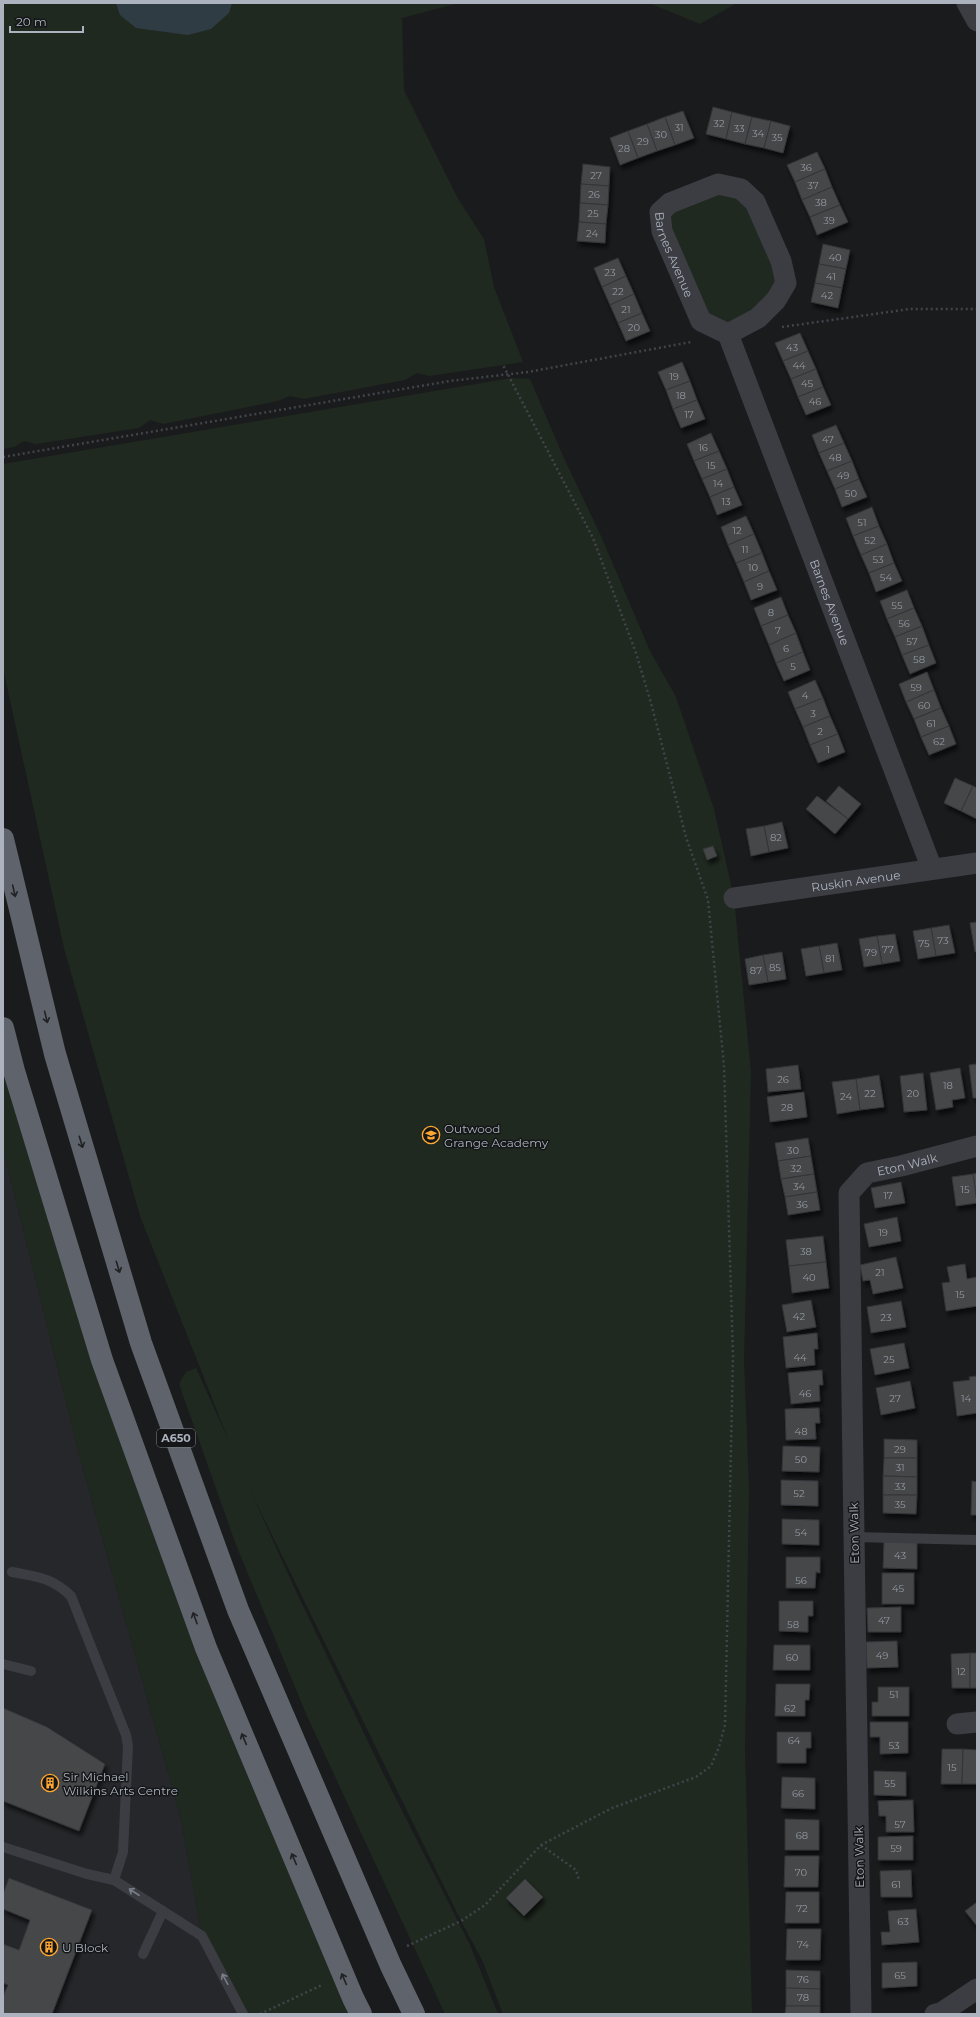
<svg xmlns="http://www.w3.org/2000/svg" width="980" height="2017" viewBox="0 0 980 2017" font-family="Montserrat,sans-serif">
	<style>
		.built { fill: #26272a }
		.green { fill: #202920 }
		.water { fill: #2f3c43 }
		.building { fill: #44464a; stroke: #343539; filter: url(#shadow) }
		.lines { fill: none; stroke-linecap: round; stroke-linejoin: round }
		.path { stroke: #41444a; stroke-width: 2.5; stroke-dasharray: 2 3; stroke-linecap: butt }
		.service { stroke: #3b3d43; stroke-width: 10 }
		.minor { stroke: #3b3d43; stroke-width: 21 }
		.trunk { stroke: #5f636b; stroke-width: 22 }
		.oneway { stroke: #202224 }
		.oneway2 { stroke: #797e87 }
		.labels { text-anchor: middle; dominant-baseline: central; stroke-width: 3; stroke-linejoin: round; paint-order: stroke }
		.number-label { font-size: 10px; fill: #9298a1 }
		.shield { fill: #151618; stroke: #7f848c; stroke-width: 1 }
		.shield-label { font-size: 11px; font-weight: bold; fill: #acb3be }
		.street-label { font-size: 12px; fill: #acb3be; stroke: #151618 }
		.poi-label { font-size: 12px; fill: #acb3be; stroke: #151618; text-anchor: start }
	</style>
	<defs>
		<filter id="shadow"><feDropShadow dx="2.5" dy="4.5" stdDeviation="2" flood-color="#0009"/></filter>
	</defs>
	<rect width="100%" height="100%" fill="#1a1b1d"/>
	<polygon class="built" points="3,1148 80,1458 181,1819 202,1936 243,2014 3,2014"/>
	<g class="green">
		<polygon points="3,3 459,3 402,18 404,90 457,197 484,239 494,287 523,362 429,376 417,373 405,380 304,399 290,396 278,401 163,424 150,420 139,428 36,444 24,441 14,447 3,449"/>
		<polygon points="649,3 737,3 700,24"/>
		<polygon points="741,189 786,283 728,334 701,321 662,231 670,203"/>
		<polygon points="511,378 530,379 563,456 601,536 650,651 676,697 714,809 734,898 751,1072 744,1360 749,1488 745,1750 752,2014 503,2014 482,1960 461,1921 250,1490 294,1587 382,1771 470,1945 498,2014 445,2014 307,1716 236,1545 179,1384 186,1372 196,1368 229,1441 140,1216 64,948 3,668 3,464"/>
		<polygon points="14,1071 102,1360 360,2014 243,2014 202,1936 181,1819 80,1458 3,1148 3,1073"/>
	</g>
	<polygon class="water" points="116,3 232,3 229,13 211,29 188,35 136,28 120,15"/>
	<g class="building">
		<polygon points="713,107 732,112 726,139 706,134"/>
		<polygon points="683,111 694,138 675,145 665,117"/>
		<polygon points="732,112 752,117 745,144 726,139"/>
		<polygon points="665,117 675,145 657,151 647,124"/>
		<polygon points="752,117 771,121 764,148 745,144"/>
		<polygon points="771,121 790,126 783,153 764,148"/>
		<polygon points="647,124 657,151 638,158 628,131"/>
		<polygon points="628,131 638,158 620,165 610,138"/>
		<polygon points="817,152 825,169 795,182 787,165"/>
		<polygon points="583,164 610,167 609,186 581,184"/>
		<polygon points="825,169 832,187 802,200 795,182"/>
		<polygon points="581,184 609,186 608,205 580,203"/>
		<polygon points="832,187 840,205 810,217 802,200"/>
		<polygon points="580,203 608,205 606,224 579,222"/>
		<polygon points="840,205 848,222 817,235 810,217"/>
		<polygon points="579,222 606,224 605,243 577,241"/>
		<polygon points="823,244 850,250 846,269 819,264"/>
		<polygon points="618,258 626,276 602,287 594,268"/>
		<polygon points="819,264 846,269 842,288 815,283"/>
		<polygon points="626,276 634,294 610,305 602,287"/>
		<polygon points="815,283 842,288 838,308 811,302"/>
		<polygon points="634,294 642,313 618,323 610,305"/>
		<polygon points="642,313 650,331 626,341 618,323"/>
		<polygon points="800,333 808,351 783,361 775,343"/>
		<polygon points="808,351 816,369 791,379 783,361"/>
		<polygon points="682,362 690,381 666,390 658,372"/>
		<polygon points="816,369 823,387 798,397 791,379"/>
		<polygon points="690,381 697,400 673,409 666,390"/>
		<polygon points="823,387 831,405 806,415 798,397"/>
		<polygon points="697,400 705,419 681,428 673,409"/>
		<polygon points="836,425 844,443 819,453 812,435"/>
		<polygon points="711,433 719,451 694,461 687,444"/>
		<polygon points="844,443 852,461 827,471 819,453"/>
		<polygon points="719,451 727,469 702,479 694,461"/>
		<polygon points="852,461 859,479 835,489 827,471"/>
		<polygon points="727,469 734,487 710,497 702,479"/>
		<polygon points="859,479 867,497 842,507 835,489"/>
		<polygon points="734,487 742,505 717,515 710,497"/>
		<polygon points="872,507 879,526 853,536 846,518"/>
		<polygon points="746,516 754,534 728,545 721,527"/>
		<polygon points="879,526 887,544 861,555 853,536"/>
		<polygon points="754,534 762,553 736,563 728,545"/>
		<polygon points="887,544 894,563 869,573 861,555"/>
		<polygon points="762,553 769,571 744,582 736,563"/>
		<polygon points="894,563 902,581 876,592 869,573"/>
		<polygon points="769,571 777,590 751,600 744,582"/>
		<polygon points="907,590 914,608 887,619 880,601"/>
		<polygon points="781,597 788,615 761,626 754,608"/>
		<polygon points="914,608 922,626 895,637 887,619"/>
		<polygon points="788,615 796,633 769,645 761,626"/>
		<polygon points="922,626 929,645 902,655 895,637"/>
		<polygon points="796,633 803,652 776,663 769,645"/>
		<polygon points="929,645 936,663 910,674 902,655"/>
		<polygon points="803,652 810,670 784,681 776,663"/>
		<polygon points="927,672 934,690 906,702 899,684"/>
		<polygon points="815,680 823,698 795,709 788,692"/>
		<polygon points="934,690 941,708 914,719 906,702"/>
		<polygon points="823,698 830,716 803,727 795,709"/>
		<polygon points="941,708 949,726 921,737 914,719"/>
		<polygon points="830,716 838,734 810,745 803,727"/>
		<polygon points="949,726 956,744 929,755 921,737"/>
		<polygon points="838,734 845,752 818,763 810,745"/>
		<polygon points="955,778 973,786 961,811 944,803"/>
		<polygon points="839,786 861,804 848,819 826,801"/>
		<polygon points="973,786 977,788 977,819 961,811"/>
		<polygon points="817,796 848,819 835,834 806,809"/>
		<polygon points="782,822 788,848 769,852 764,826"/>
		<polygon points="764,826 769,852 751,856 746,829"/>
		<polygon points="713,846 717,856 707,860 703,849"/>
		<polygon points="977,922 977,951 975,952 970,923"/>
		<polygon points="949,925 955,953 936,956 931,928"/>
		<polygon points="931,928 936,956 918,959 913,931"/>
		<polygon points="895,934 900,961 882,964 877,936"/>
		<polygon points="877,936 882,964 864,967 859,939"/>
		<polygon points="837,943 842,970 824,973 819,946"/>
		<polygon points="819,946 824,973 806,976 801,949"/>
		<polygon points="782,952 786,979 768,982 763,955"/>
		<polygon points="763,955 768,982 749,985 745,959"/>
		<polygon points="977,1064 977,1098 973,1098 969,1065"/>
		<polygon points="798,1065 801,1089 768,1092 766,1069"/>
		<polygon points="960,1068 965,1098 952,1100 953,1107 936,1110 930,1073"/>
		<polygon points="923,1073 927,1110 904,1112 900,1076"/>
		<polygon points="879,1075 884,1107 860,1110 856,1079"/>
		<polygon points="856,1079 860,1110 837,1114 832,1082"/>
		<polygon points="804,1092 807,1117 770,1122 767,1097"/>
		<polygon points="808,1138 811,1156 778,1161 775,1143"/>
		<polygon points="811,1156 814,1174 781,1179 778,1161"/>
		<polygon points="977,1173 977,1201 973,1174"/>
		<polygon points="814,1174 817,1192 785,1197 781,1179"/>
		<polygon points="973,1174 977,1203 956,1206 952,1177"/>
		<polygon points="901,1182 905,1203 875,1208 871,1188"/>
		<polygon points="817,1192 820,1210 788,1215 785,1197"/>
		<polygon points="897,1217 901,1241 869,1247 864,1224"/>
		<polygon points="823,1236 826,1262 789,1266 786,1240"/>
		<polygon points="896,1257 903,1288 873,1294 870,1280 863,1281 860,1265"/>
		<polygon points="826,1262 829,1288 792,1293 789,1266"/>
		<polygon points="965,1264 967,1279 977,1277 977,1306 946,1311 942,1283 950,1282 947,1267"/>
		<polygon points="811,1300 816,1327 787,1332 782,1305"/>
		<polygon points="901,1301 906,1327 871,1333 867,1307"/>
		<polygon points="817,1333 818,1349 814,1349 815,1365 786,1368 783,1337"/>
		<polygon points="904,1343 909,1368 875,1375 870,1349"/>
		<polygon points="822,1370 823,1385 819,1385 820,1401 791,1404 788,1373"/>
		<polygon points="977,1376 977,1413 957,1416 953,1382 970,1380 969,1377"/>
		<polygon points="910,1381 915,1408 881,1415 876,1388"/>
		<polygon points="819,1408 820,1423 815,1423 816,1439 786,1440 785,1409"/>
		<polygon points="884,1439 917,1440 917,1458 884,1458"/>
		<polygon points="783,1446 820,1447 819,1472 782,1471"/>
		<polygon points="884,1458 917,1458 917,1477 883,1476"/>
		<polygon points="883,1476 917,1477 917,1495 883,1495"/>
		<polygon points="781,1480 818,1481 818,1506 781,1505"/>
		<polygon points="972,1481 977,1482 977,1515 971,1515"/>
		<polygon points="883,1495 917,1495 916,1514 883,1513"/>
		<polygon points="782,1519 819,1520 819,1545 782,1544"/>
		<polygon points="884,1541 917,1542 917,1569 883,1568"/>
		<polygon points="786,1557 820,1557 820,1573 816,1572 815,1588 786,1588"/>
		<rect x="882" y="1573" width="32" height="31"/>
		<polygon points="779,1601 813,1601 813,1616 808,1616 808,1632 779,1631"/>
		<polygon points="901,1607 901,1632 868,1632 867,1608"/>
		<polygon points="897,1641 898,1667 867,1668 866,1642"/>
		<polygon points="774,1645 810,1645 810,1670 773,1670"/>
		<polygon points="970,1653 970,1688 952,1688 951,1654"/>
		<rect x="970" y="1653" width="7" height="35"/>
		<polygon points="776,1684 810,1684 809,1700 805,1700 805,1716 775,1716"/>
		<polygon points="878,1687 909,1687 909,1716 872,1716 872,1702 878,1702"/>
		<polygon points="3,1708 47,1727 105,1764 79,1831 3,1801"/>
		<polygon points="870,1722 908,1722 908,1753 880,1754 880,1737 870,1737"/>
		<polygon points="777,1732 811,1732 811,1748 806,1748 806,1763 777,1763"/>
		<polygon points="942,1749 963,1749 962,1784 941,1784"/>
		<polygon points="963,1749 977,1750 977,1784 962,1784"/>
		<polygon points="874,1771 906,1772 906,1796 874,1795"/>
		<polygon points="782,1777 815,1778 815,1809 781,1808"/>
		<polygon points="913,1800 914,1832 886,1832 886,1816 879,1816 878,1801"/>
		<polygon points="785,1819 819,1820 819,1850 785,1850"/>
		<polygon points="913,1836 913,1860 878,1860 878,1837"/>
		<polygon points="785,1856 819,1856 818,1887 784,1887"/>
		<polygon points="911,1870 912,1897 881,1897 880,1871"/>
		<polygon points="9,1878 92,1910 52,2014 3,2014 3,1996 8,1985 3,1983 3,1944 19,1950 30,1920 3,1909 3,1894"/>
		<polygon points="525,1879 543,1897 524,1916 506,1898"/>
		<polygon points="786,1892 819,1892 819,1923 785,1923"/>
		<polygon points="977,1902 977,1926 965,1911"/>
		<polygon points="916,1909 919,1942 882,1945 881,1932 890,1932 888,1911"/>
		<polygon points="787,1929 821,1929 820,1960 786,1960"/>
		<polygon points="917,1962 917,1986 882,1988 882,1963"/>
		<polygon points="786,1970 820,1971 820,1989 786,1988"/>
		<polygon points="786,1988 820,1989 820,2006 786,2006"/>
		<polygon points="786,2006 820,2006 820,2014 785,2014"/>
	</g>
	<g class="lines">
		<g class="path">
			<polyline points="782,327 910,309 977,309"/>
			<polyline points="3,457 450,381 528,372 691,342"/>
			<polyline points="541,1845 576,1870 579,1880"/>
			<polyline points="407,1946 461,1921 485,1905 541,1845 612,1808 696,1777 711,1766 719,1747 725,1725 733,1356 724,1066 708,900 686,837 651,703 636,653 593,538 503,365"/>
			<polyline points="260,2014 322,1985"/>
		</g>
		<g class="service">
			<polyline points="854,1537 977,1540"/>
			<path d="M 12,1572 C 37,1577 51,1577 71,1596 L 126,1735 L 128,1746 L 123,1852 L 114,1880"/>
			<polyline points="3,1664 31,1671"/>
			<polyline points="3,1847 87,1874 114,1880 202,1936 243,2014"/>
			<polyline points="143,1954 163,1911"/>
		</g>
		<g class="minor">
			<polyline points="967,3 977,21"/>
			<path id="s1" d="M 728,334 L 758,318 L 776,300 L 786,283 L 781,261 L 755,202 L 741,189 L 718,184 L 670,203 L 660,212 L 662,231 L 701,321 L 728,334 L 932,869"/>
			<path id="s2" d="M 734,898 L 977,863"/>
			<polyline points="957,1724 977,1722"/>
			<path id="s3" d="M 861,2014 L 849,1193 L 867,1173 L 901,1166 L 977,1146"/>
			<polyline points="935,2014 941,2013 977,1989"/>
		</g>
		<g class="trunk">
			<polyline points="3,839 55,1054 141,1343 238,1610 391,1966 414,2014"/>
			<polyline points="3,1028 14,1071 102,1360 206,1648 353,1998 361,2014"/>
		</g>
	</g>
	<defs><path id="oneway-shaft" d="M-6 0H5M1.5-3L5.5 0L1.5 3" fill="none" stroke-width="1.6" stroke-linecap="round" stroke-linejoin="round"/></defs>
	<g class="oneway">
		<use href="#oneway-shaft" transform="translate(14 891) rotate(77)"/>
		<use href="#oneway-shaft" transform="translate(46 1017) rotate(76)"/>
		<use href="#oneway-shaft" transform="translate(81 1142) rotate(73)"/>
		<use href="#oneway-shaft" transform="translate(118 1267) rotate(73)"/>
		<use href="#oneway-shaft" transform="translate(195 1618) rotate(-110)"/>
		<use href="#oneway-shaft" transform="translate(244 1739) rotate(-113)"/>
		<use href="#oneway-shaft" transform="translate(294 1859) rotate(-113)"/>
		<use href="#oneway-shaft" transform="translate(344 1979) rotate(-113)"/>
	</g>
	<g class="oneway2">
		<use href="#oneway-shaft" transform="translate(134 1892) rotate(-147)"/>
		<use href="#oneway-shaft" transform="translate(225 1979) rotate(-118)"/>
	</g>
	<defs>
		<symbol id="school-ring" viewBox="-11 -11 22 22"><circle r="9.5" fill="#151618" stroke="#ffa731" stroke-width="1.5"/><path d="M0-5L7-2L0 1L-7-2ZM-4 1L0 2.5L4 1V4Q0 6-4 4Z" fill="#ffa731"/></symbol>
		<symbol id="building-ring" viewBox="-11 -11 22 22"><circle r="9.5" fill="#151618" stroke="#ffa731" stroke-width="1.5"/><path d="M-4-6H4V6H1V3H-1V6H-4ZM-2.5-4.3h1.7v1.8h-1.7ZM.8-4.3h1.7v1.8H.8ZM-2.5-1h1.7V.8h-1.7ZM.8-1h1.7V.8H.8Z" fill="#ffa731"/></symbol>
	</defs>
	<g fill-rule="evenodd">
		<use href="#school-ring" x="421" y="1125" width="20" height="20"/>
		<use href="#building-ring" x="40" y="1773" width="20" height="20"/>
		<use href="#building-ring" x="39" y="1937" width="20" height="20"/>
	</g>
	<g class="labels">
		<g class="number-label">
			<text x="719" y="123">32</text>
			<text x="679" y="127">31</text>
			<text x="739" y="128">33</text>
			<text x="758" y="133">34</text>
			<text x="661" y="134">30</text>
			<text x="777" y="137">35</text>
			<text x="643" y="141">29</text>
			<text x="624" y="148">28</text>
			<text x="806" y="167">36</text>
			<text x="596" y="175">27</text>
			<text x="813" y="185">37</text>
			<text x="594" y="194">26</text>
			<text x="821" y="202">38</text>
			<text x="593" y="213">25</text>
			<text x="829" y="220">39</text>
			<text x="592" y="233">24</text>
			<text x="835" y="257">40</text>
			<text x="610" y="272">23</text>
			<text x="831" y="276">41</text>
			<text x="618" y="291">22</text>
			<text x="827" y="295">42</text>
			<text x="626" y="309">21</text>
			<text x="634" y="327">20</text>
			<text x="792" y="347">43</text>
			<text x="799" y="365">44</text>
			<text x="674" y="376">19</text>
			<text x="807" y="383">45</text>
			<text x="681" y="395">18</text>
			<text x="815" y="401">46</text>
			<text x="689" y="414">17</text>
			<text x="828" y="439">47</text>
			<text x="703" y="447">16</text>
			<text x="835" y="457">48</text>
			<text x="711" y="465">15</text>
			<text x="843" y="475">49</text>
			<text x="718" y="483">14</text>
			<text x="851" y="493">50</text>
			<text x="726" y="501">13</text>
			<text x="862" y="522">51</text>
			<text x="737" y="530">12</text>
			<text x="870" y="540">52</text>
			<text x="745" y="549">11</text>
			<text x="878" y="559">53</text>
			<text x="753" y="567">10</text>
			<text x="886" y="577">54</text>
			<text x="760" y="586">9</text>
			<text x="897" y="605">55</text>
			<text x="771" y="612">8</text>
			<text x="904" y="623">56</text>
			<text x="778" y="630">7</text>
			<text x="912" y="641">57</text>
			<text x="786" y="648">6</text>
			<text x="919" y="659">58</text>
			<text x="793" y="666">5</text>
			<text x="916" y="687">59</text>
			<text x="805" y="695">4</text>
			<text x="924" y="705">60</text>
			<text x="813" y="713">3</text>
			<text x="931" y="723">61</text>
			<text x="820" y="731">2</text>
			<text x="939" y="741">62</text>
			<text x="828" y="749">1</text>
			<text x="776" y="837">82</text>
			<text x="943" y="940">73</text>
			<text x="924" y="943">75</text>
			<text x="888" y="949">77</text>
			<text x="871" y="952">79</text>
			<text x="830" y="958">81</text>
			<text x="775" y="967">85</text>
			<text x="756" y="970">87</text>
			<text x="783" y="1079">26</text>
			<text x="948" y="1085">18</text>
			<text x="870" y="1093">22</text>
			<text x="913" y="1093">20</text>
			<text x="846" y="1096">24</text>
			<text x="787" y="1107">28</text>
			<text x="793" y="1150">30</text>
			<text x="796" y="1168">32</text>
			<text x="799" y="1186">34</text>
			<text x="965" y="1189">15</text>
			<text x="888" y="1195">17</text>
			<text x="802" y="1204">36</text>
			<text x="883" y="1232">19</text>
			<text x="806" y="1251">38</text>
			<text x="880" y="1272">21</text>
			<text x="809" y="1277">40</text>
			<text x="960" y="1294">15</text>
			<text x="799" y="1316">42</text>
			<text x="886" y="1317">23</text>
			<text x="800" y="1357">44</text>
			<text x="889" y="1359">25</text>
			<text x="805" y="1393">46</text>
			<text x="895" y="1398">27</text>
			<text x="966" y="1398">14</text>
			<text x="801" y="1431">48</text>
			<text x="900" y="1449">29</text>
			<text x="801" y="1459">50</text>
			<text x="900" y="1467">31</text>
			<text x="900" y="1486">33</text>
			<text x="799" y="1493">52</text>
			<text x="900" y="1504">35</text>
			<text x="801" y="1532">54</text>
			<text x="900" y="1555">43</text>
			<text x="801" y="1580">56</text>
			<text x="898" y="1588">45</text>
			<text x="884" y="1620">47</text>
			<text x="793" y="1624">58</text>
			<text x="882" y="1655">49</text>
			<text x="792" y="1657">60</text>
			<text x="961" y="1671">12</text>
			<text x="894" y="1694">51</text>
			<text x="790" y="1708">62</text>
			<text x="794" y="1740">64</text>
			<text x="894" y="1745">53</text>
			<text x="952" y="1767">15</text>
			<text x="890" y="1783">55</text>
			<text x="798" y="1793">66</text>
			<text x="900" y="1824">57</text>
			<text x="802" y="1835">68</text>
			<text x="896" y="1848">59</text>
			<text x="801" y="1872">70</text>
			<text x="896" y="1884">61</text>
			<text x="802" y="1908">72</text>
			<text x="903" y="1921">63</text>
			<text x="803" y="1944">74</text>
			<text x="900" y="1975">65</text>
			<text x="803" y="1979">76</text>
			<text x="803" y="1997">78</text>
		</g>
		<rect class="shield" x="157" y="1429" width="38" height="18" rx="3"/>
		<g class="shield-label">
			<text x="176" y="1438">A650</text>
		</g>
		<g class="street-label">
			<text stroke="none"><textPath href="#s1" startOffset="319">Barnes Avenue</textPath></text>
			<text stroke="none"><textPath href="#s1" startOffset="708">Barnes Avenue</textPath></text>
			<text stroke="none"><textPath href="#s2" startOffset="123">Ruskin Avenue</textPath></text>
			<text stroke="none"><textPath href="#s3" startOffset="889">Eton Walk</textPath></text>
			<text transform="translate(854 1533) rotate(-91)">Eton Walk</text>
			<text transform="translate(859 1857) rotate(-91)">Eton Walk</text>
		</g>
		<g class="poi-label">
			<text x="444" y="1128">Outwood<tspan x="444" dy="14">Grange Academy</tspan></text>
			<text x="63" y="1776">Sir Michael<tspan x="63" dy="14">Wilkins Arts Centre</tspan></text>
			<text x="62" y="1947">U Block</text>
		</g>
	</g>
	<rect width="980" height="2017" fill="none" stroke="#acb3be" stroke-width="8"/>
	<path d="M10 26v6h73v-6" fill="none" stroke="#acb3be" stroke-width="2"/>
	<text x="16" y="26" font-size="12" fill="#acb3be" stroke="#151618" stroke-width="3" paint-order="stroke">20 m</text>
</svg>
